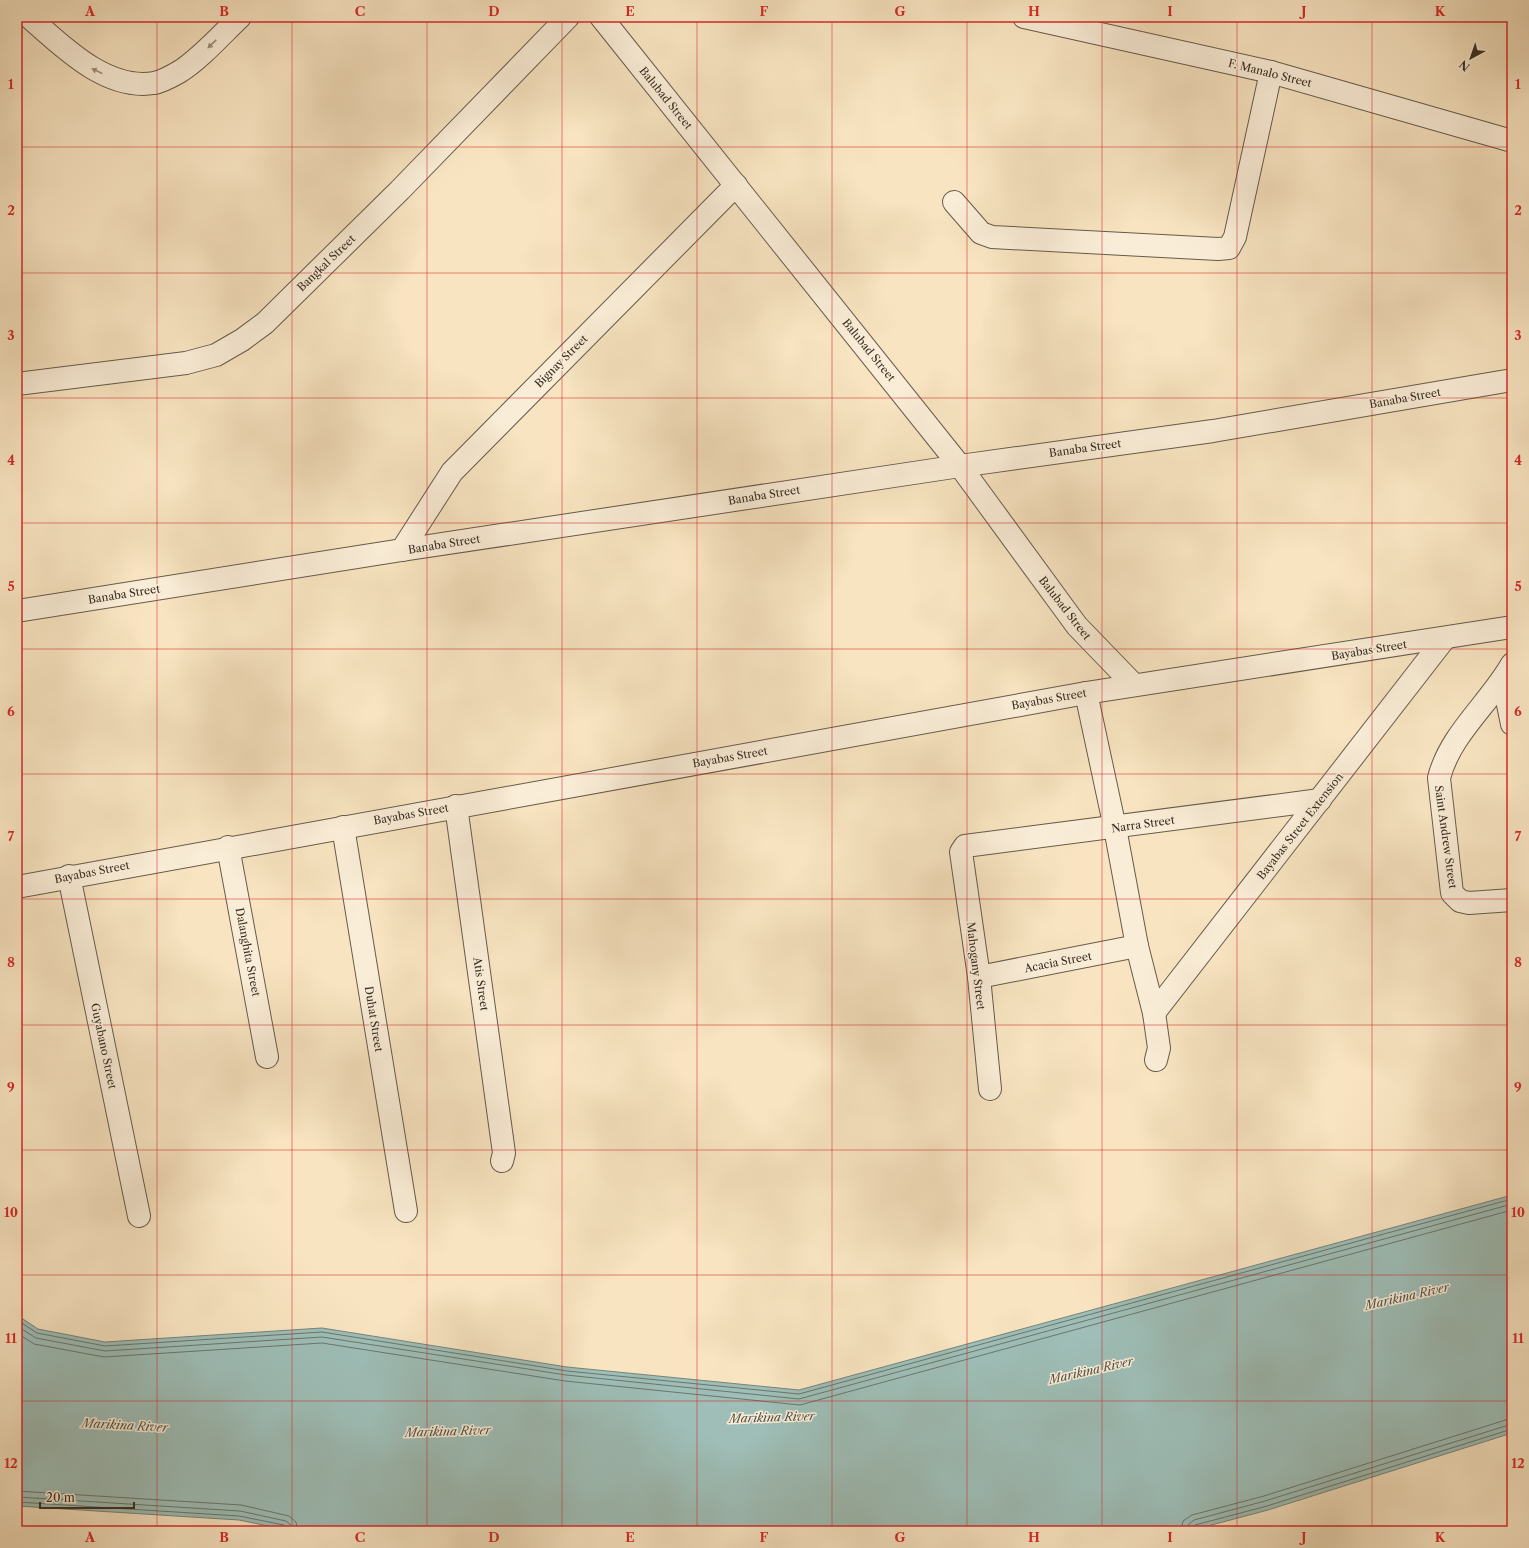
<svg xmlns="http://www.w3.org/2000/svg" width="1529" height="1548" viewBox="0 0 1529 1548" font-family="'Libre Caslon Text',serif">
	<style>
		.water { fill: #9ebeb7; stroke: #75847c }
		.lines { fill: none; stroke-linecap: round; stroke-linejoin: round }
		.shore { stroke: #6a766d; stroke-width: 1 }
		.minor-casing { stroke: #675b4a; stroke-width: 24 }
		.minor { stroke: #faedd7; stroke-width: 22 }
		.oneway { fill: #988d7d }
		.grid { fill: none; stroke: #d62828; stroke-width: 1; stroke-opacity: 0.55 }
		.labels { text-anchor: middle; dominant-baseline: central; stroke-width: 3; stroke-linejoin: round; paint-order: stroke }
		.street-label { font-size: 11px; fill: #372d23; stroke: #faedd7 }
		.water-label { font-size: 12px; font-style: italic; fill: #515148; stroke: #faedd7 }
		.neatline { fill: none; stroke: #d62828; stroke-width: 1.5 }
		.grid-label { font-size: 13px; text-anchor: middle; font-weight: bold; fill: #d62828 }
	</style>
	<rect width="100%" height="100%" fill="#f8e4c1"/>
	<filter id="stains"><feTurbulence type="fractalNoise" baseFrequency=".005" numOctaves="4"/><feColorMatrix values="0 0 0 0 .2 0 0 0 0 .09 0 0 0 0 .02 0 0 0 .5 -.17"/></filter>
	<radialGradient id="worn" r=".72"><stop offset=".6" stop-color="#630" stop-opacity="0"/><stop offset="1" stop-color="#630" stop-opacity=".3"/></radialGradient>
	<polygon class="water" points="1512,1195 1512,1433 1268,1510 1189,1531 292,1531 239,1520 17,1506 17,1315 38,1329 105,1342 322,1328 567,1367 799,1390"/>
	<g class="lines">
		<g class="shore">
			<polyline points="17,1320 37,1333 105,1346 322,1332 567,1371 799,1394 1512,1199"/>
			<polyline points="17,1326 36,1338 105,1351 322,1337 566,1375 799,1399 1512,1204"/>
			<polyline points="17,1333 34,1344 104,1357 322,1343 565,1381 800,1405 1512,1210"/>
			<polyline points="17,1491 241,1505 289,1516 296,1522 298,1531"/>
			<polyline points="17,1497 240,1511 286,1521 291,1525 292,1531"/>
			<polyline points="17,1502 239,1516 284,1525 287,1531"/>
			<polyline points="1181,1531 1183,1521 1192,1515 1264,1496 1512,1418"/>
			<polyline points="1187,1531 1188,1525 1194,1520 1265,1501 1512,1424"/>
			<polyline points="1192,1531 1195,1525 1267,1506 1512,1429"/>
		</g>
		<defs>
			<g id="minor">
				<path d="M 29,17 C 62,46 106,91 154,83 C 161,82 172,76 179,72 C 200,59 222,34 240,17"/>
				<polyline points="601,17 960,466 1077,626 1134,685"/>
				<polyline points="1024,17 1271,72 1512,141"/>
				<polyline points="954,202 981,233 992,237 1218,249 1229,248 1235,237 1271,72"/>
				<polyline points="17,384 186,363 216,355 242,340 265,323 400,190 568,17"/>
				<polyline points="402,550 452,472 736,185"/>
				<polyline points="17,611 402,550 960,466 1213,431 1512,380"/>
				<path d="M 1512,664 C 1490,703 1450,734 1439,778 L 1452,893 L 1460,901 L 1469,903 L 1512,900"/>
				<polyline points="1503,680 1512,724"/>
				<polyline points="1086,693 1115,828 1137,946 1154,1013 1159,1048 1156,1060"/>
				<polyline points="456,806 504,1153 502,1161"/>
				<polyline points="343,827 406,1211"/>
				<polyline points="228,847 267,1057"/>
				<polyline points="69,876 139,1216"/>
				<polyline points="17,887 1086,693 1512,627"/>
				<polyline points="979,977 1137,946"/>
				<polyline points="1154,1013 1445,638"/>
				<polyline points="990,1089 979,977 961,852 965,846 1320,800"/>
			</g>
		</defs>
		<use href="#minor" class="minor-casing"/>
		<use href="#minor" class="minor"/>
	</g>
	<defs><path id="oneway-solid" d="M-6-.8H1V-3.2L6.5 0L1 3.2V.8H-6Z"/></defs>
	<g class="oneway">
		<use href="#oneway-solid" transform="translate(212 44) rotate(136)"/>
		<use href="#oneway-solid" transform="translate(97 71) rotate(-154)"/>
	</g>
	<path class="grid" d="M 157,17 L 157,1531M 292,17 L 292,1531M 427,17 L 427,1531M 562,17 L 562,1531M 697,17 L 697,1531M 832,17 L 832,1531M 967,17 L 967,1531M 1102,17 L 1102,1531M 1237,17 L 1237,1531M 1372,17 L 1372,1531M 17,147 L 1512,147M 17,273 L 1512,273M 17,398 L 1512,398M 17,523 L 1512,523M 17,649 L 1512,649M 17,774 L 1512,774M 17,899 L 1512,899M 17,1025 L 1512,1025M 17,1150 L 1512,1150M 17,1275 L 1512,1275M 17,1401 L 1512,1401"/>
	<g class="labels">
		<g class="street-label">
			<text transform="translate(1270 73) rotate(14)">F. Manalo Street</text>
			<text transform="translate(666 98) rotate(51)">Balubad Street</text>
			<text transform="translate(326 263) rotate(-44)">Bangkal Street</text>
			<text transform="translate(869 350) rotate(51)">Balubad Street</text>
			<text transform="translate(561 361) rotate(-45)">Bignay Street</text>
			<text transform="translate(1405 398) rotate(-10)">Banaba Street</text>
			<text transform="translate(1085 448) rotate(-8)">Banaba Street</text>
			<text transform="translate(764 495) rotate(-9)">Banaba Street</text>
			<text transform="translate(444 544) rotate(-9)">Banaba Street</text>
			<text transform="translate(124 594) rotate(-9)">Banaba Street</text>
			<text transform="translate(1065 608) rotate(52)">Balubad Street</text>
			<text transform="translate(1369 650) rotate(-9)">Bayabas Street</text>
			<text transform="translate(1049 699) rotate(-10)">Bayabas Street</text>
			<text transform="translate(730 757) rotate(-10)">Bayabas Street</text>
			<text transform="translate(411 814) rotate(-10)">Bayabas Street</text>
			<text transform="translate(1143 824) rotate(-8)">Narra Street</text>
			<text transform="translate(1300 826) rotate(-52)">Bayabas Street Extension</text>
			<text transform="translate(1446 837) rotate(82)">Saint Andrew Street</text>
			<text transform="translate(92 872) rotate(-11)">Bayabas Street</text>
			<text transform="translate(248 952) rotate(79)">Dalanghita Street</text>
			<text transform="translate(1058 962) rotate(-11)">Acacia Street</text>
			<text transform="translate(976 966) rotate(83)">Mahogany Street</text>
			<text transform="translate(481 984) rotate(82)">Atis Street</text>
			<text transform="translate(374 1019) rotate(81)">Duhat Street</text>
			<text transform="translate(104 1046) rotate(78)">Guyabano Street</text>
		</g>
		<g class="water-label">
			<text transform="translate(1407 1296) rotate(-13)">Marikina River</text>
			<text transform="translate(1091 1370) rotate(-13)">Marikina River</text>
			<text transform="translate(772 1417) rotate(-2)">Marikina River</text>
			<text transform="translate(125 1425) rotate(3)">Marikina River</text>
			<text transform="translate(448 1431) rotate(-2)">Marikina River</text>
		</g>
	</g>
	<rect width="1529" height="1548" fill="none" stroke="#f8e4c1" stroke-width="44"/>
	<g transform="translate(1471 58) rotate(220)" stroke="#faedd7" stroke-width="3" paint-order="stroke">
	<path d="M0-3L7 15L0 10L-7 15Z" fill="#372d23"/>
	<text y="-6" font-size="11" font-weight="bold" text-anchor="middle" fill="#372d23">N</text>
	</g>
	<path d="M40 1502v6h94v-6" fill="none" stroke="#372d23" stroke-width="2"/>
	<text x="46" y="1502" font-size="12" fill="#372d23" stroke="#faedd7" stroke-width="3" paint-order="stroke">20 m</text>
	<rect x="22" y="22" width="1485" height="1504" class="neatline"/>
	<g class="grid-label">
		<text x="90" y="16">A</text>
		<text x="224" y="16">B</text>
		<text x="360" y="16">C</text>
		<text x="494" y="16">D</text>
		<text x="630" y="16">E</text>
		<text x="764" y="16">F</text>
		<text x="900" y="16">G</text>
		<text x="1034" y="16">H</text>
		<text x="1170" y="16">I</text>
		<text x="1304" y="16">J</text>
		<text x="1440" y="16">K</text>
		<text x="11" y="89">1</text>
		<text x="1518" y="89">1</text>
		<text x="11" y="215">2</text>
		<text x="1518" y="215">2</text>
		<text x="11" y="340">3</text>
		<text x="1518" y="340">3</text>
		<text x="11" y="465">4</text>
		<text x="1518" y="465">4</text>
		<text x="11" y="591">5</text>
		<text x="1518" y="591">5</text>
		<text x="11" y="716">6</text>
		<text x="1518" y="716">6</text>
		<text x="11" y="841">7</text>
		<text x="1518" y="841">7</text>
		<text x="11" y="967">8</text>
		<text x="1518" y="967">8</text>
		<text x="11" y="1092">9</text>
		<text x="1518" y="1092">9</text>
		<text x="11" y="1217">10</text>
		<text x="1518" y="1217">10</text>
		<text x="11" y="1343">11</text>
		<text x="1518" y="1343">11</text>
		<text x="11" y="1468">12</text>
		<text x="1518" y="1468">12</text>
		<text x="90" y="1542">A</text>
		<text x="224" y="1542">B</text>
		<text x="360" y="1542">C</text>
		<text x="494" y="1542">D</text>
		<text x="630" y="1542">E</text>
		<text x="764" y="1542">F</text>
		<text x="900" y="1542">G</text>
		<text x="1034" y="1542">H</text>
		<text x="1170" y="1542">I</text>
		<text x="1304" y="1542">J</text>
		<text x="1440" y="1542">K</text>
	</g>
	<rect width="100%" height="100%" filter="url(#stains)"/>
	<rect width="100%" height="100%" fill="url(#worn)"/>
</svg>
